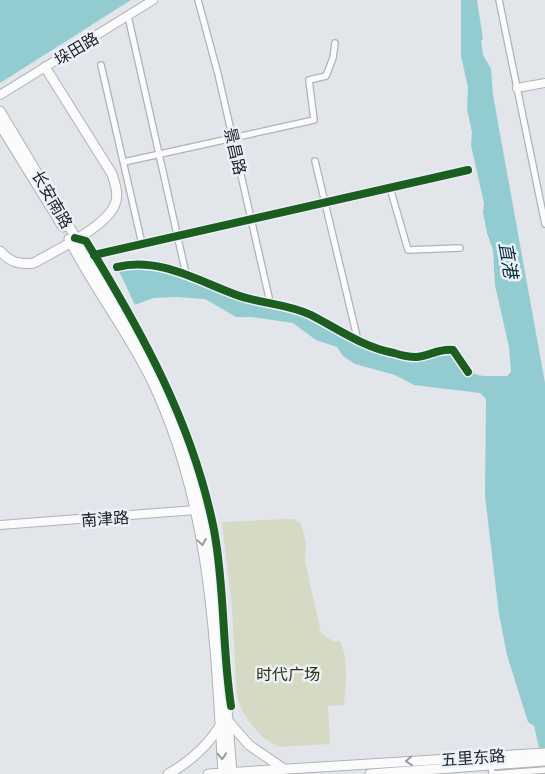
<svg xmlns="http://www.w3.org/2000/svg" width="545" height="774" viewBox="0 0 545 774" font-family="'Exo 2','Noto Sans SC',sans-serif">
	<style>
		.green { fill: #d6dac5 }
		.water { fill: #92ccd1 }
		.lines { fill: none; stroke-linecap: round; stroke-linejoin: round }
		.street-casing { stroke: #b0b2b6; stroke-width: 8 }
		.secondary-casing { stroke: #b0b2b6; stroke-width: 10 }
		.primary-casing { stroke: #b0b2b6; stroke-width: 11 }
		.street { stroke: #fbfbfc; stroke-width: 5.5 }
		.secondary { stroke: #fbfbfc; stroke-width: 8 }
		.primary { stroke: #fbfbfc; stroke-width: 9 }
		.cycleway-casing { stroke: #ebf1fb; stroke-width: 11 }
		.cycleway { stroke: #1b5e20; stroke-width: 8 }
		.oneway { stroke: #989a9c }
		.labels { text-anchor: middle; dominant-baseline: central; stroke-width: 5; stroke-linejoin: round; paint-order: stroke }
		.street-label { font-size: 16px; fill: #202326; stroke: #ebf1fb }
		.park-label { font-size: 16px; fill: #303303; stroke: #ebf1fb }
		.water-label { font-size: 18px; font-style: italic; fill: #062f32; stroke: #ebf1fb }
	</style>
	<rect width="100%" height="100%" fill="#e2e5ea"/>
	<path class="green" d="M 285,519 L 294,519 L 301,524 L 306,542 L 305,561 L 321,633 L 332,641 L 340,641 C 349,662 346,682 344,705 L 328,706 L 330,744 L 279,747 C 260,739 243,717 237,697 L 232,608 L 222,522 Z"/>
	<g class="water">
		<polygon points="0,0 131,0 0,83"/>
		<path d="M 461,0 L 477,0 L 483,39 L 481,41 L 483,55 L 491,69 L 493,95 L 545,383 L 545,774 L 534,726 L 528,722 L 507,655 L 499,614 L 485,496 L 486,399 L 480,393 L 414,385 L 395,375 L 355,364 L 343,356 L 337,347 L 316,340 L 293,323 L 252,317 L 236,317 L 205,299 L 175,297 L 153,298 L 135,305 L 117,267 C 152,259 184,275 216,286 C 247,297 281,302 311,315 C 345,331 376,355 416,356 C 428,357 441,352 453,350 C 473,379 473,376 507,376 L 511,372 L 509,347 L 495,285 L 493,250 L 487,233 L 483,212 L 484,203 L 471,145 L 472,132 L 467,109 L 468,87 L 461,56 Z"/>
	</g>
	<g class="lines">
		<defs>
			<g id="street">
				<polyline points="198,0 218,74 270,302"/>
				<polyline points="499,0 545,224"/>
				<polyline points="128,16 186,274"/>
				<polyline points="101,65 142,244"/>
				<polyline points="315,161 358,341"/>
				<polyline points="124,162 314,120 309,80 326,76 333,58 335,43"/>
				<polyline points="390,188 408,250 460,248"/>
				<path d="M 76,238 L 86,241 C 142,332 196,425 214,531 C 221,571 224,612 227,652"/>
				<polyline points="94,255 468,170"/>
				<path d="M 117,267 C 159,257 196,280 234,294 C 259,304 286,303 311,315 C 338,329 363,347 394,353 C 400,355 409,357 416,357 C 429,356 440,348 453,350 L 468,372"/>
				<polyline points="491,763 491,764 492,774 545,770"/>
			</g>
			<g id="secondary">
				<polyline points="517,88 545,83"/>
				<polyline points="0,95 153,0"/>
				<polyline points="0,525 209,509"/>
			</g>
			<g id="primary">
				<polyline points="0,111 139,343 171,408 186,449 204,510 215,570 220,618 232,774"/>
				<polyline points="0,125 63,227"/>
				<path d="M 69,239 C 93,287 127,330 151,379 C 211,503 215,639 223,774"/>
				<path d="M 0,251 C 10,262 19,265 34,263 C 54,251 107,227 115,204 C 119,194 115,184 112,174 L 45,67"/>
				<polyline points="228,721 249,745 284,769"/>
				<path d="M 168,774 C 190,762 206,748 220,726"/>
				<polyline points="208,774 545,753"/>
				<polyline points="370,774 545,761"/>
			</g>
		</defs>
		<use href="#street" class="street-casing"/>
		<use href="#secondary" class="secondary-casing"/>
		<use href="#primary" class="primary-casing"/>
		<use href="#street" class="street"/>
		<use href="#secondary" class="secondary"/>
		<use href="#primary" class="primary"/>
		<defs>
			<g id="cycleway">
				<path d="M 75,238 L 86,241 C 142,332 193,424 214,530 C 225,588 222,648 231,706"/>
				<polyline points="94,255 468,170"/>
				<path d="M 117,267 C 159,257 196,280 234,294 C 259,304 286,303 311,315 C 338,329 363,347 394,353 C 400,355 409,357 416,357 C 429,356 440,348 453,350 L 468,372"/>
			</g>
		</defs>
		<use href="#cycleway" class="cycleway-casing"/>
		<use href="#cycleway" class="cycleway"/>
	</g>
	<defs><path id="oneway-chevron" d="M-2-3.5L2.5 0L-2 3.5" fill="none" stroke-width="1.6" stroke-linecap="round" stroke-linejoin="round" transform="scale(1.25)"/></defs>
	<g class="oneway">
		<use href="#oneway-chevron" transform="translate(202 542) rotate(81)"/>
		<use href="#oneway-chevron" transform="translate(222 756) rotate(87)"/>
		<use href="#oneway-chevron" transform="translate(409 761) rotate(176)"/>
	</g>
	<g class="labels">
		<g class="street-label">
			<text transform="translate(76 48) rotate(-31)">垛田路</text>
			<text transform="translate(236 151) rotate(77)">景昌路</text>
			<text transform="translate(53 199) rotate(60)">长安南路</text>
			<text transform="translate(105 518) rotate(-4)">南津路</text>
			<text transform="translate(473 757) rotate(-4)">五里东路</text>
		</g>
		<g class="park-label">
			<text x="288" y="673">时代广场</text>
		</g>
		<g class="water-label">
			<text transform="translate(509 260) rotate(80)">直港</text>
		</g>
	</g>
</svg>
